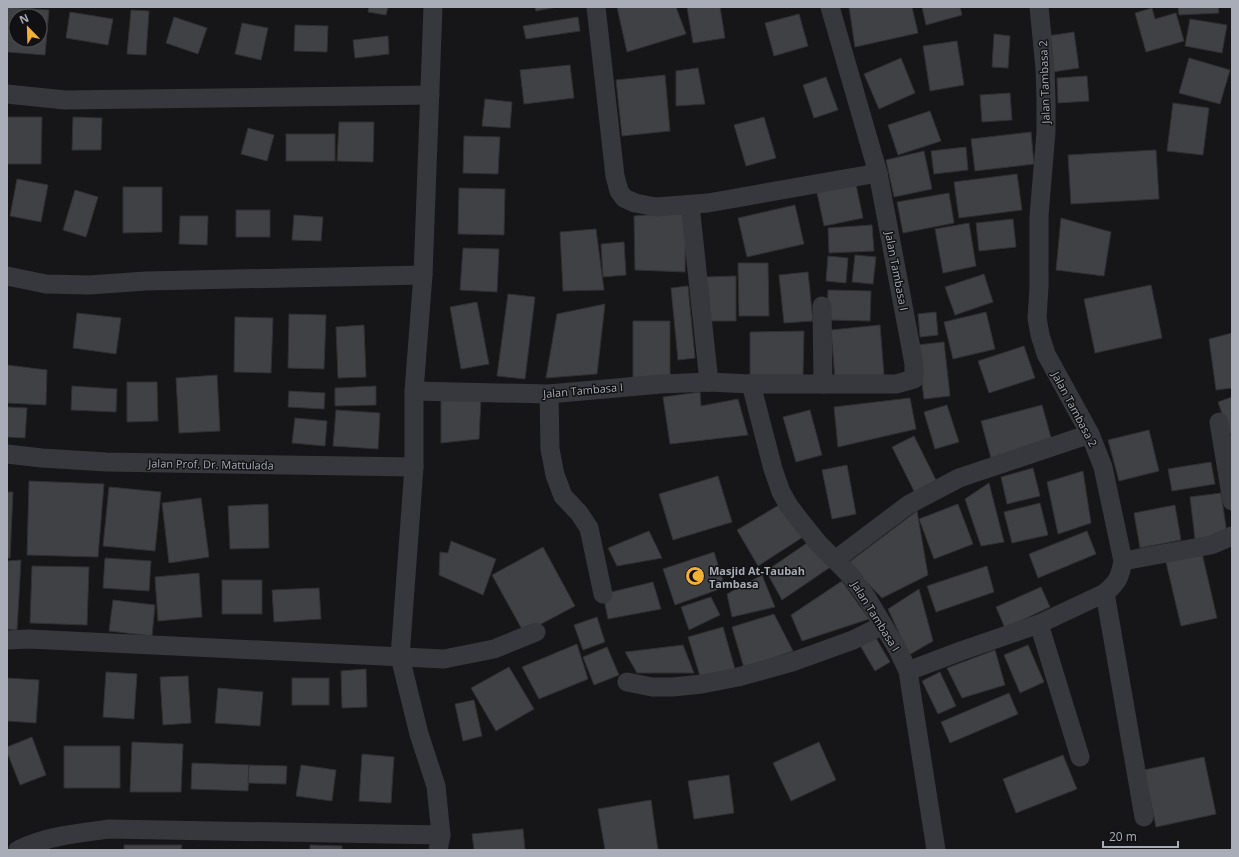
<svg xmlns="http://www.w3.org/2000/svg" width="1239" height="857" viewBox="0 0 1239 857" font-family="'Open Sans',sans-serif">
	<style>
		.building { fill: #404145; stroke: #303034; fill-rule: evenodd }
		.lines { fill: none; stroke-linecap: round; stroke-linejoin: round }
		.street { stroke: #37383d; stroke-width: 19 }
		.labels { text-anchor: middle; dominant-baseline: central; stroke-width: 3; stroke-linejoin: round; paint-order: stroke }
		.street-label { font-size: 11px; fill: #a8adb8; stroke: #111113 }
		.poi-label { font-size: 11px; font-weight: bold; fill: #a8adb8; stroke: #111113; text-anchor: start }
	</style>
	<rect width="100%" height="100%" fill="#161618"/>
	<g class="building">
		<path d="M 7,7 L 49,10 L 45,55 L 7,52 ZM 16,16 L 40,16 L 40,40 L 16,40 Z"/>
		<polygon points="369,7 388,7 386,15 368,12"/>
		<polygon points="535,7 557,7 536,11"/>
		<polygon points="617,7 676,7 686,34 627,52"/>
		<polygon points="687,7 720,7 725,38 693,43"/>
		<polygon points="849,7 912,7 918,33 855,47"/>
		<polygon points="922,7 960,7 962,15 926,25"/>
		<polygon points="1178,7 1218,7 1219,13 1179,15"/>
		<polygon points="1152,8 1155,19 1176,13 1184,41 1146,52 1135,13"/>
		<polygon points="131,10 149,11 146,55 127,54"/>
		<polygon points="70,12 113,19 108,45 66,38"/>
		<polygon points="799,14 808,46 774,56 765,23"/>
		<polygon points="174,17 207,28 198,54 166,43"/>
		<polygon points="578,17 580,31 526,39 523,26"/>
		<polygon points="1190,19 1227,25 1222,53 1185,46"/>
		<polygon points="242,23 268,28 261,60 235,54"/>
		<polygon points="295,25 328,26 327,52 294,51"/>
		<polygon points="1074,32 1079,68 1052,72 1047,36"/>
		<polygon points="994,34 1010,36 1008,68 992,67"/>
		<polygon points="388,36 389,54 355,58 353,40"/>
		<polygon points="957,41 964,85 930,91 923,46"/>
		<polygon points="901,58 915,93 879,109 864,74"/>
		<polygon points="1189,58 1230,70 1220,104 1179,93"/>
		<polygon points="570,65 574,98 524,104 520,70"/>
		<polygon points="698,68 705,104 676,106 676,71"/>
		<polygon points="665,75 670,131 622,136 616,80"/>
		<polygon points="1087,76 1089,101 1058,103 1057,78"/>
		<polygon points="826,77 838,110 814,118 803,85"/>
		<polygon points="1010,93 1012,120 982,122 980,95"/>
		<polygon points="485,99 512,102 510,128 482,126"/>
		<polygon points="1173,103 1209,108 1203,155 1167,151"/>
		<polygon points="930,111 941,141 898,155 888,125"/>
		<polygon points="7,117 42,117 41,164 7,164"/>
		<polygon points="73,117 102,118 101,150 72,150"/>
		<polygon points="764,117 776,158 746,166 734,125"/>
		<polygon points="339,122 374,122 373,162 337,161"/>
		<polygon points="248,128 274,135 267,161 241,154"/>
		<polygon points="1031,132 1034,164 975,171 971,139"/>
		<rect x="286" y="134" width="49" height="27"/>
		<polygon points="464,136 500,137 498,174 463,173"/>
		<polygon points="966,147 968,170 934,174 931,151"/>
		<polygon points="1156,150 1159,199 1071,204 1068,155"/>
		<polygon points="924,151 932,189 894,197 886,160"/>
		<polygon points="1017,174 1022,210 959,218 954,182"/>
		<polygon points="17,179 48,185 41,222 10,216"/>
		<polygon points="855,180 863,218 824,226 816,188"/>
		<polygon points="123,187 162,187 162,232 123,233"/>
		<polygon points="459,188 505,189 504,235 458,234"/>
		<polygon points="75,190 98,197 86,237 63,230"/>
		<polygon points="949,193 954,223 903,233 897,202"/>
		<polygon points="795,205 804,244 747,257 738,218"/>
		<rect x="236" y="210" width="34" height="27"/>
		<polygon points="686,212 685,272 635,270 634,216"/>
		<polygon points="294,215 323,217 321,241 292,240"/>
		<polygon points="180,216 208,216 207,245 179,244"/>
		<polygon points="1061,218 1111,232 1104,276 1056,270"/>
		<polygon points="1013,219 1016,247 979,251 976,223"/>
		<polygon points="969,223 976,266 943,273 935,229"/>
		<polygon points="872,225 874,251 829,253 828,228"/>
		<polygon points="596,229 604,290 563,291 560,232"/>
		<polygon points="624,242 626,275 603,277 601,244"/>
		<polygon points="463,248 499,249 497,292 460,290"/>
		<polygon points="855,255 876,257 873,284 852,282"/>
		<polygon points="828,256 848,258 846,283 826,281"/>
		<polygon points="738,263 768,263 769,316 739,316"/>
		<polygon points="808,272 813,321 784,323 779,275"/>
		<polygon points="984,274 993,302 955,315 945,287"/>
		<polygon points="736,276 736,321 704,321 705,277"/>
		<polygon points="1151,285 1162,338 1095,353 1084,299"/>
		<polygon points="688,286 695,358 678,360 671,288"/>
		<polygon points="828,290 871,291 870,321 827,320"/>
		<polygon points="508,294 535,297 525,379 497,376"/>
		<polygon points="477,302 489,364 461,369 450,307"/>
		<polygon points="605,304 597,374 546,378 557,314"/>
		<polygon points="936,312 938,335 920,337 918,314"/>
		<polygon points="986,312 995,349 953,359 944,322"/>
		<polygon points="77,313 121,318 116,354 73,348"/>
		<polygon points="289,314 326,315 324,369 288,368"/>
		<polygon points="235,317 273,318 271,373 234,372"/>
		<polygon points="633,321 670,321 670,380 633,381"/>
		<polygon points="364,325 366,377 338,378 336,327"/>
		<polygon points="880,325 884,375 835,379 831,330"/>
		<polygon points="804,331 803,375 750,375 750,332"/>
		<polygon points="1232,333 1232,388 1216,390 1209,339"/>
		<polygon points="944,342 950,396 924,399 917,345"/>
		<polygon points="1024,346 1035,378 989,393 978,361"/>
		<polygon points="7,365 47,370 46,405 7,403"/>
		<polygon points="217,375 220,431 179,433 176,378"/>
		<polygon points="127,382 157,382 158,421 127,422"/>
		<polygon points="72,386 117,389 116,412 71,410"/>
		<polygon points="376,386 376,405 335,406 335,388"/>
		<polygon points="289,391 325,393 324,409 288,407"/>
		<polygon points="700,392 701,406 738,399 748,435 670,444 663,397"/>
		<polygon points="1232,397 1232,433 1229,434 1218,402"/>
		<polygon points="481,398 479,439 441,443 441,399"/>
		<polygon points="910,398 916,429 838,447 834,407"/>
		<polygon points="947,405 959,442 935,449 924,412"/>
		<polygon points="1042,405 1052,441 991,458 981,421"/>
		<polygon points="7,407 27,408 25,438 7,437"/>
		<polygon points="336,410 380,413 378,449 333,446"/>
		<polygon points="810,410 822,455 796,462 783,417"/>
		<polygon points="295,418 327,421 325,446 292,443"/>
		<polygon points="1149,430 1159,471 1119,481 1108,440"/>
		<polygon points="914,436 939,486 917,497 892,447"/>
		<polygon points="1211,462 1215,484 1172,491 1168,469"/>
		<polygon points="847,465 856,514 832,519 822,470"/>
		<polygon points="1033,468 1040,496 1007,504 1001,477"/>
		<polygon points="1083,471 1091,523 1058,534 1047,482"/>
		<polygon points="718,476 732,522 673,540 659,494"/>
		<polygon points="29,481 104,484 98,557 27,555"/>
		<polygon points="989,483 1004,542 981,546 965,499"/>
		<polygon points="109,487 161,492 155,551 103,546"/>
		<polygon points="7,492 13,492 10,558 7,558"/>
		<polygon points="1221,493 1227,534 1195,539 1190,497"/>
		<polygon points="201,498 209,557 169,563 162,503"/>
		<polygon points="1040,503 1048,535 1012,543 1004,512"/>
		<polygon points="268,504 269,548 230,549 228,506"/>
		<polygon points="958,504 973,544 934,559 919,519"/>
		<polygon points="779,505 803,537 758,566 737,530"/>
		<polygon points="1175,505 1181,540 1140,548 1134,513"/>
		<polygon points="917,511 928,575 882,598 848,563"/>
		<polygon points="649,531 662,558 617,566 608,548"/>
		<polygon points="1087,531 1096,554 1038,578 1029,554"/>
		<polygon points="451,541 496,559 483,595 439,575 440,552 448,553"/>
		<polygon points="810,541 832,566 782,600 766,571"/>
		<polygon points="543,547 575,606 524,633 492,575"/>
		<polygon points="1201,549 1217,618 1181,626 1165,558"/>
		<polygon points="714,552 725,587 675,605 663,569"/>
		<polygon points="105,558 151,561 149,591 103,588"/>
		<polygon points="21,560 17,630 7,629 7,561"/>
		<polygon points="32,566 89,567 87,625 30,623"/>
		<polygon points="987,566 994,592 936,612 927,586"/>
		<polygon points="199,573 202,617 158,621 155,577"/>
		<polygon points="762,575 775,607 732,617 727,594"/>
		<rect x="222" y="580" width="40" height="34"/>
		<polygon points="842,581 869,619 802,641 791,615"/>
		<polygon points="653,582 661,609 608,619 603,594"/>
		<polygon points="1041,587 1050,607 1005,628 996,607"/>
		<polygon points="319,588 321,619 274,622 272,590"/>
		<polygon points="919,589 933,641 909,655 888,609"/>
		<polygon points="711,597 720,615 689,630 681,607"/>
		<polygon points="113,600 155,605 152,636 109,631"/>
		<polygon points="774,614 793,651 744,668 732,627"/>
		<polygon points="597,617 605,642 583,650 574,625"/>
		<polygon points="723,627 735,669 700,676 688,637"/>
		<polygon points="873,633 890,662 875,671 858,642"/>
		<polygon points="577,644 588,679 539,699 522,667"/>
		<polygon points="683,645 694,673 637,673 625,652"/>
		<polygon points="1028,645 1044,682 1020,693 1004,655"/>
		<polygon points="607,647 619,675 594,685 583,657"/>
		<polygon points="995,650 1005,685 962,698 947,668"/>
		<polygon points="509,667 534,709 496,731 471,688"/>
		<polygon points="366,669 367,707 342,708 341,671"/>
		<polygon points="106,672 137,674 134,719 103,717"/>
		<polygon points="940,672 956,706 938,714 922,681"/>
		<polygon points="188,676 191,723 163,725 160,677"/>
		<polygon points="7,678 39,680 36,723 7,721"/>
		<rect x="292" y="678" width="37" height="27"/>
		<polygon points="218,688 263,692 260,726 215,723"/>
		<polygon points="1009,693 1018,714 950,743 941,722"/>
		<polygon points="474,700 482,736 463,741 455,704"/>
		<polygon points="32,737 46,775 20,785 7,752 7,747"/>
		<polygon points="132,742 183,744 181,792 130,792"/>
		<polygon points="819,742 836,780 791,801 773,763"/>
		<rect x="64" y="746" width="56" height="42"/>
		<polygon points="362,754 394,757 391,803 359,801"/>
		<polygon points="1063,755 1077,789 1016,813 1003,779"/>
		<polygon points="1204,757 1216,814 1156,827 1144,770"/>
		<polygon points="192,763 249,765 248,791 191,789"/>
		<polygon points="249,765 287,766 286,784 248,783"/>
		<polygon points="301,765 336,770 332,801 296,796"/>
		<polygon points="729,775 734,813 694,819 688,781"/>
		<polygon points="651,800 658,850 605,850 598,809"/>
		<polygon points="523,829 525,850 474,850 472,834"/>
		<polygon points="124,845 182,845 181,850 124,850"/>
		<polygon points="310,845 342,846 342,850 310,850"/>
	</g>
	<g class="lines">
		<g class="street">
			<polyline points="433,7 423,275 414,391 414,467 400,657 419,734 436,786 441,835 438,850"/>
			<polyline points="596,7 615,176 619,191 624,198 635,203 656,207 708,203 878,173"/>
			<polyline points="7,94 65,100 430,95"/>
			<polyline points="690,205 709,382"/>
			<polyline points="7,276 46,284 89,285 146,281 423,275"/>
			<polyline points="822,306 823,384"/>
			<polyline points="751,384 773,469 781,492 789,506 802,523 819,544 851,576 867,598 898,650 908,671 936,850"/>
			<polyline points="414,391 549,394 661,384 709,382 751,384 896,384 914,379 914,364 878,173 830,7"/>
			<polyline points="549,394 550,449 555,475 563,496 579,513 589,528 603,594"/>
			<polyline points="1219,422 1232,501"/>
			<polyline points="7,454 42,458 106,462 414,467"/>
			<polyline points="835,560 908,505 959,478 1090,434"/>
			<polyline points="1123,561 1211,545 1232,536"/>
			<polyline points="1105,593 1144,817"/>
			<polyline points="1039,624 1080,757"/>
			<polyline points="7,640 29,639 444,659 494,649 536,632"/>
			<path d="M 908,671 L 961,651 L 1039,624 L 1105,593 C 1118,582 1120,577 1123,561 L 1103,467 L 1090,434 L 1046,354 L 1040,335 L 1037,318 L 1039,287 L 1039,216 L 1046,132 L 1046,98 L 1045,68 L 1039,7"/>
			<polyline points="627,682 652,687 673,687 702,684 738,677 792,662 853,640 883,625"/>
			<path d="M 18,850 C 47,836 78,833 110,829 L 441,835"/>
		</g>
	</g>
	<defs>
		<symbol id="mosque-disc" viewBox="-11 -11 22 22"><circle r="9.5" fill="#f2b134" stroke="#111113"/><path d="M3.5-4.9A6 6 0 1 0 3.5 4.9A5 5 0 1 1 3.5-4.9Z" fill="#111"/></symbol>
	</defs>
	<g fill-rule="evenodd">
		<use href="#mosque-disc" x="684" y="565" width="22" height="22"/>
	</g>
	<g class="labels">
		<g class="street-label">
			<text transform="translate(1044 82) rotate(-92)">Jalan Tambasa 2</text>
			<text transform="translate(897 271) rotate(79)">Jalan Tambasa I</text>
			<text transform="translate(583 390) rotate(-5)">Jalan Tambasa I</text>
			<text transform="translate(1075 409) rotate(62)">Jalan Tambasa 2</text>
			<text transform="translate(211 464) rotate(1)">Jalan Prof. Dr. Mattulada</text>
			<text transform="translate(876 616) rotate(58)">Jalan Tambasa I</text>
		</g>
		<g class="poi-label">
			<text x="709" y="570">Masjid At-Taubah<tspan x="709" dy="13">Tambasa</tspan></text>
		</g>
	</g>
	<rect width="1239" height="857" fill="none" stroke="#a8adb8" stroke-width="16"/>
	<g transform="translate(28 28) rotate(337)"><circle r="19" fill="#111113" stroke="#4d4f55"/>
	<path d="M0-3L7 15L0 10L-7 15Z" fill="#f2b134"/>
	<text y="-6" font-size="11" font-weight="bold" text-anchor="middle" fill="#a8adb8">N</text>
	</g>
	<path d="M1103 841v6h75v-6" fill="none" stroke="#a8adb8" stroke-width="2"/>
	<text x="1109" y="841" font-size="12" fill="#a8adb8" stroke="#111113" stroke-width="3" paint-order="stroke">20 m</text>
</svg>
